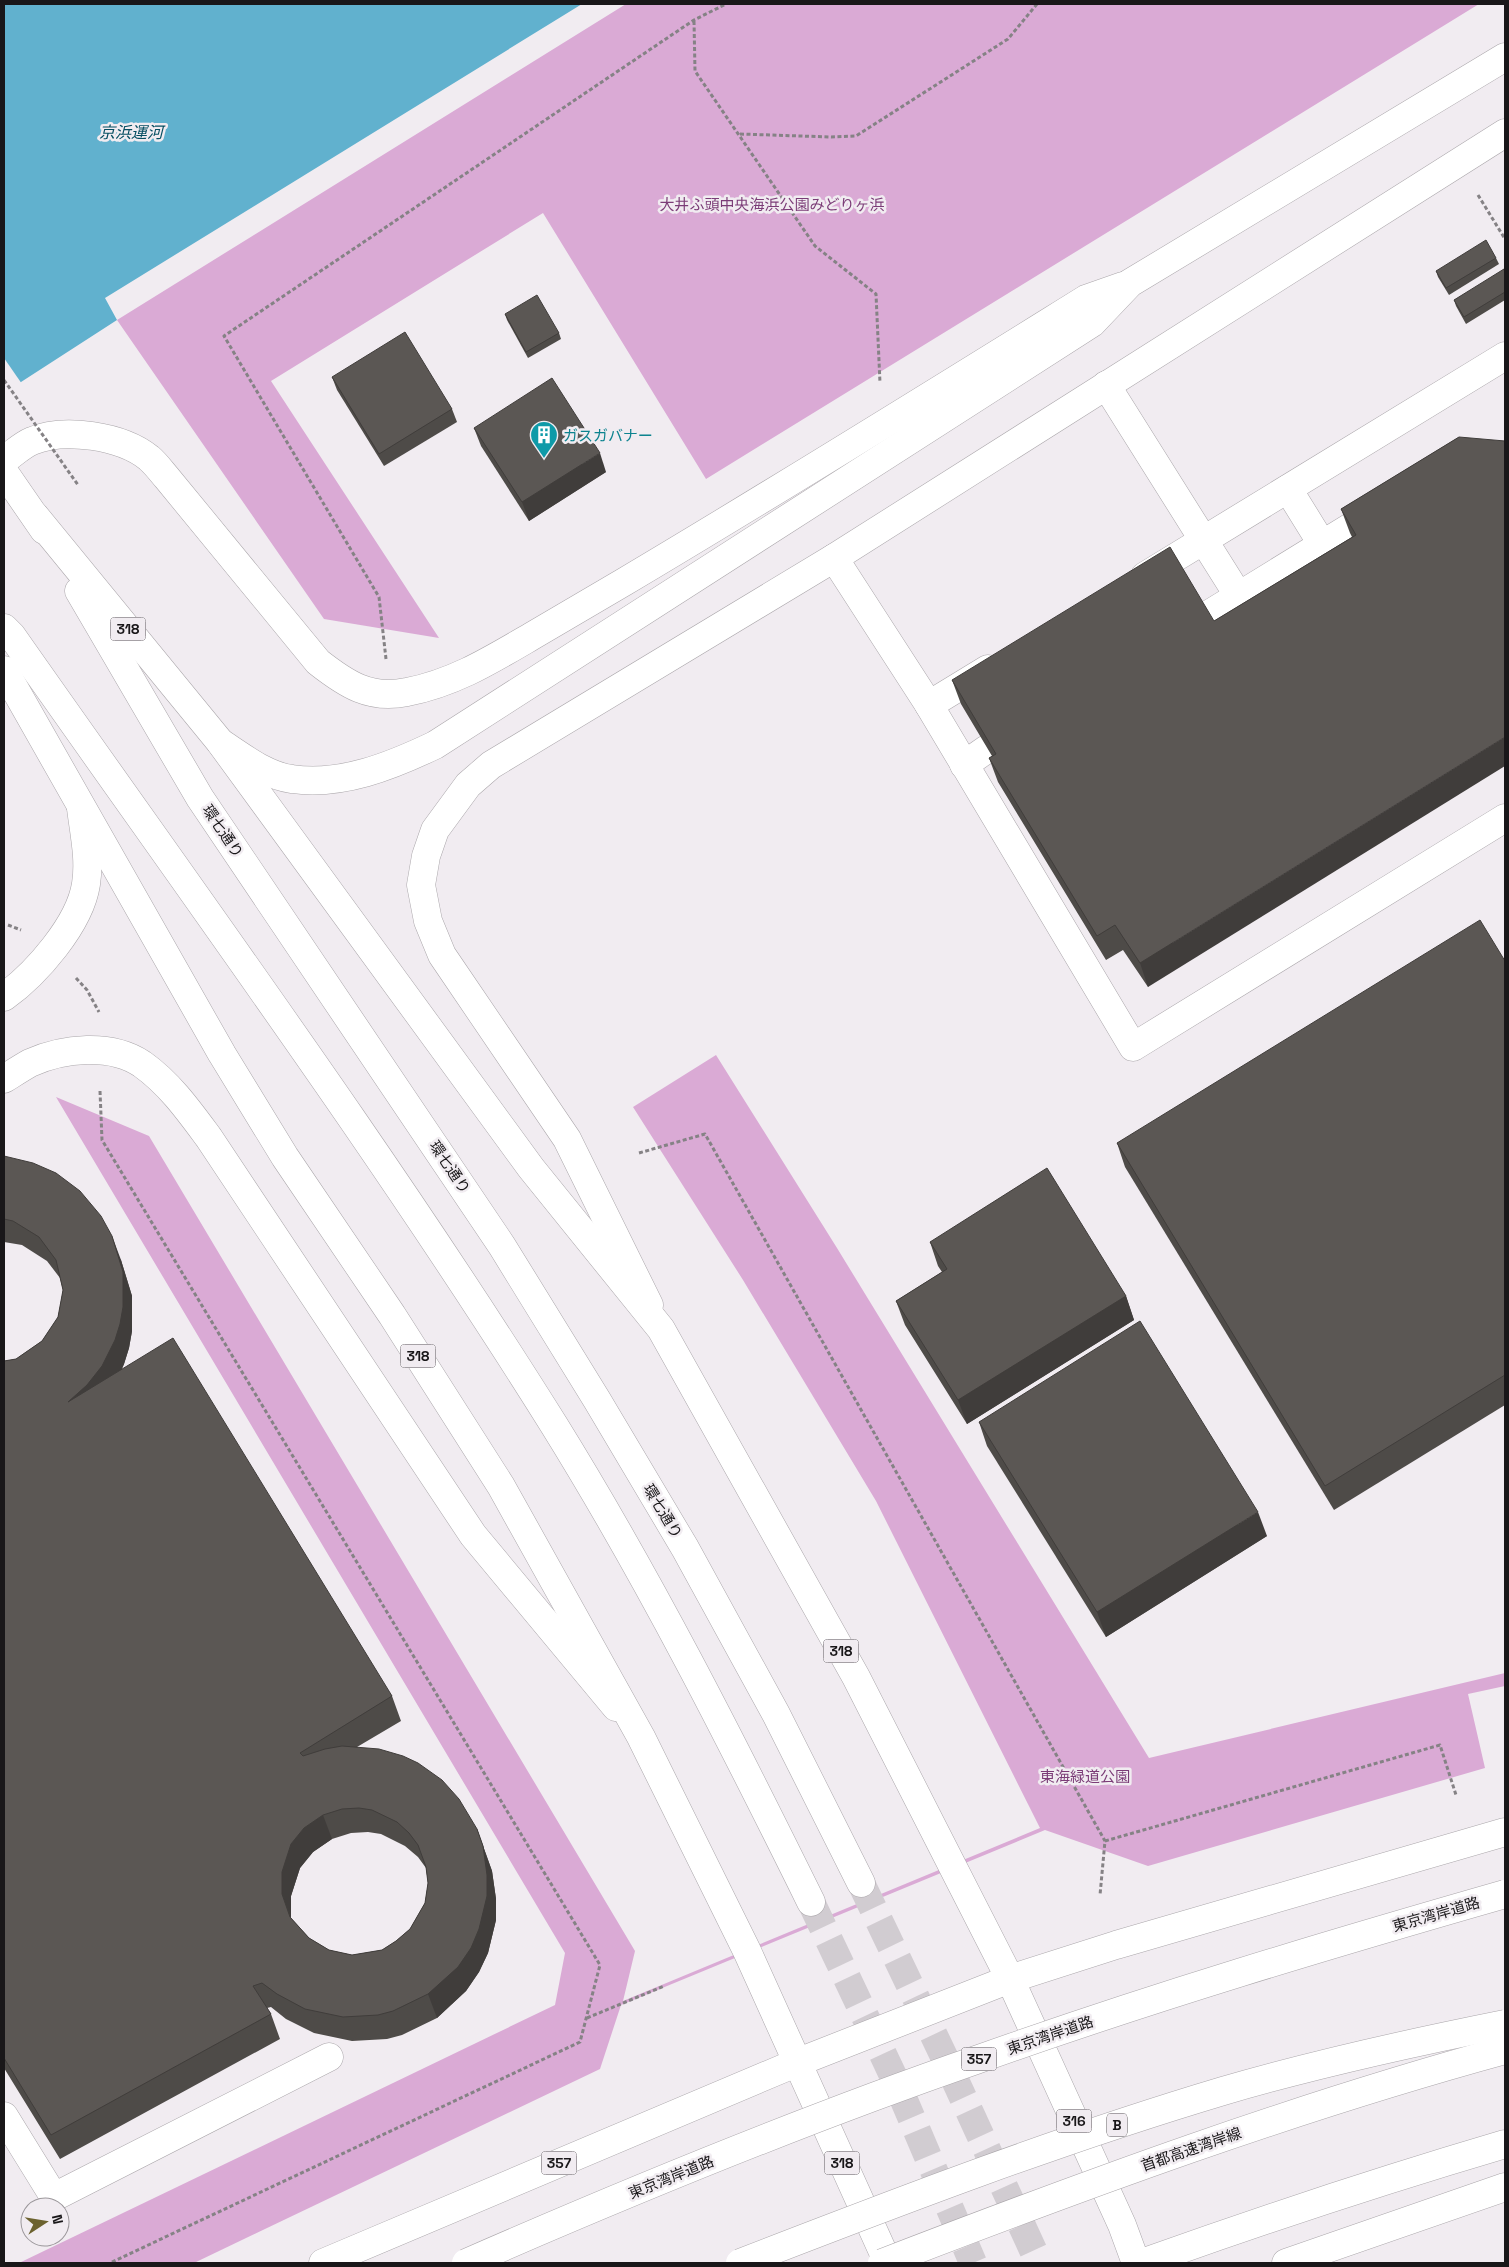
<svg xmlns="http://www.w3.org/2000/svg" width="1509" height="2267" viewBox="0 0 1509 2267" font-family="'Space Grotesk','Noto Sans JP',sans-serif">
	<style>
		.green { fill: #daaad5 }
		.water { fill: #61b1ce }
		.pier { fill: #f1ecf1 }
		.lines { fill: none; stroke-linecap: round; stroke-linejoin: round }
		.major-tunnel { stroke: #d1ccd1; stroke-width: 28; stroke-dasharray: 28 14; stroke-linecap: butt }
		.minor-casing { stroke: #aba7ab; stroke-width: 29 }
		.major-casing { stroke: #aba7ab; stroke-width: 29 }
		.highway-casing { stroke: #aba7ab; stroke-width: 29 }
		.path { stroke: #858285; stroke-width: 3; stroke-dasharray: 4 2.5; stroke-linecap: butt }
		.minor { stroke: #fff; stroke-width: 28 }
		.major { stroke: #fff; stroke-width: 28 }
		.highway { stroke: #fff; stroke-width: 28 }
		.highway-bridge-casing { stroke: #aba7ab; stroke-width: 29; stroke-linecap: butt }
		.path-bridge { stroke: #858285; stroke-width: 3; stroke-dasharray: 4 2.5; stroke-linecap: butt }
		.highway-bridge { stroke: #fff; stroke-width: 28 }
		.wall { fill: #4e4b48; fill-rule: evenodd }
		.shaded-wall { fill: #403d3b }
		.building { fill: #5b5754; stroke: #403d3b; fill-rule: evenodd }
		.labels { text-anchor: middle; dominant-baseline: central; stroke-width: 5; stroke-linejoin: round; paint-order: stroke }
		.shield { fill: #f1ecf1; stroke: #5a575a; stroke-width: 1 }
		.shield-label { font-size: 14px; font-weight: bold; fill: #191719 }
		.park-label { font-size: 15px; fill: #7b3c77; stroke: #f1ecf1 }
		.culture-label { font-size: 15px; fill: #0d838f; stroke: #f1ecf1; text-anchor: start }
		.street-label { font-size: 15px; fill: #191719; stroke: #f1ecf1 }
		.water-label { font-size: 16px; font-style: italic; fill: #044d61; stroke: #f1ecf1 }
	</style>
	<rect width="100%" height="100%" fill="#f1ecf1"/>
	<g class="green">
		<polygon points="626,4 1479,4 706,479 543,213 271,381 439,638 324,619 117,320"/>
		<polygon points="716,1055 837,1248 1149,1758 1505,1673 1505,1686 1468,1694 1485,1768 1148,1866 1045,1830 621,2005 600,2069 194,2263 19,2263 555,2005 565,1953 56,1097 149,1136 635,1951 623,2001 1040,1828 876,1501 743,1280 633,1107"/>
	</g>
	<polygon class="water" points="4,4 582,4 105,298 117,320 4,393"/>
	<polygon class="pier" points="4,358 22,384 4,396"/>
	<g class="lines">
		<g class="major-tunnel">
			<polyline points="861,1883 949,2067 1039,2263"/>
			<polyline points="811,1902 898,2086 973,2263"/>
		</g>
		<defs>
			<g id="minor">
				<polyline points="1106,385 1238,595"/>
				<path d="M 4,460 C 13,454 22,445 32,441 C 64,427 122,436 149,458 C 156,464 161,471 167,478 L 318,662 C 346,684 370,700 407,692 C 454,683 491,660 532,636 C 563,618 593,600 624,582 C 779,490 933,394 1086,299 L 1123,286"/>
				<polyline points="1288,489 1322,544"/>
				<polyline points="834,558 929,705 1133,1047 1505,818"/>
				<polyline points="1145,576 1505,356"/>
				<polyline points="1206,616 1380,509"/>
				<polyline points="929,705 988,669"/>
				<path d="M 221,743 C 243,757 266,776 292,779 C 342,786 391,766 435,745 L 1092,323 L 1130,283 L 1505,57"/>
				<polyline points="964,765 987,749"/>
				<path d="M 4,997 C 36,974 80,924 86,884 C 90,859 84,833 81,808"/>
				<path d="M 4,1079 C 12,1074 21,1068 30,1063 C 63,1048 111,1043 142,1064 C 170,1084 189,1111 209,1138 L 473,1535 L 616,1707"/>
				<polyline points="649,1305 567,1139 442,955 428,921 421,885 426,856 435,830 468,785 491,765 834,558 1505,133"/>
				<polyline points="4,2116 54,2197 329,2057"/>
			</g>
			<g id="major">
				<polyline points="4,472 44,530"/>
				<polyline points="35,516 220,742 531,1168 661,1329 856,1677 934,1830 1010,1979 1122,2225 1136,2263"/>
				<polyline points="79,591 200,798 502,1246 597,1400 685,1548 776,1714 861,1883"/>
				<path d="M 4,628 L 12,636 C 195,897 385,1155 554,1425 C 649,1578 731,1740 811,1902"/>
				<polyline points="4,670 222,1054 285,1157 392,1315 501,1486 641,1737 747,1951 888,2263"/>
			</g>
			<g id="highway">
				<polyline points="323,2263 796,2063 1010,1979 1116,1945 1505,1832"/>
				<path d="M 1142,2263 C 1262,2220 1383,2180 1505,2144"/>
				<polyline points="1286,2263 1505,2187"/>
			</g>
		</defs>
		<use href="#minor" class="minor-casing"/>
		<use href="#major" class="major-casing"/>
		<use href="#highway" class="highway-casing"/>
		<g class="path">
			<polyline points="694,21 695,71 815,246 876,294 880,383"/>
			<polyline points="740,134 831,137 856,136 1008,39 1037,4"/>
			<polyline points="1478,195 1505,239"/>
			<polyline points="386,659 379,597 224,336 694,20 726,4"/>
			<polyline points="8,925 21,930"/>
			<polyline points="76,978 87,990 99,1012"/>
			<polyline points="100,1091 102,1140 600,1965 580,2042 110,2263"/>
			<polyline points="639,1153 705,1134 1105,1841 1100,1895"/>
			<polyline points="1105,1841 1440,1745 1456,1795"/>
			<polyline points="587,2018 664,1986"/>
		</g>
		<use href="#minor" class="minor"/>
		<use href="#major" class="major"/>
		<use href="#highway" class="highway"/>
		<defs>
			<g id="highway-bridge">
				<path d="M 466,2263 C 633,2190 803,2120 976,2060 C 1150,1998 1327,1945 1505,1894"/>
				<path d="M 740,2263 C 900,2201 1059,2140 1223,2091 C 1315,2064 1410,2043 1505,2024"/>
				<path d="M 882,2263 C 1087,2184 1293,2108 1505,2050"/>
			</g>
		</defs>
		<use href="#highway-bridge" class="highway-bridge-casing"/>
		<polyline class="path-bridge" points="4,380 78,485"/>
		<use href="#highway-bridge" class="highway-bridge"/>
	</g>
	<g class="wall">
		<polygon points="1496,258 1499,264 1449,295 1438,277 1436,271"/>
		<polygon points="1505,272 1505,300 1466,324 1456,306 1454,300"/>
		<polygon points="505,314 559,333 561,339 528,358 507,320"/>
		<polygon points="332,377 452,409 457,422 384,466 337,390"/>
		<polygon points="474,428 606,472 529,521 481,446"/>
		<polygon points="1459,437 1148,987 1123,950 1106,960 998,782 989,758 992,756 961,704 952,680 1214,621 1352,537 1350,533 1341,509"/>
		<polygon points="1505,961 1505,1405 1334,1510 1125,1167 1117,1143"/>
		<path d="M 4,1156 L 121,1260 L 132,1296 L 132,1331 L 129,1348 L 124,1364 L 122,1369 L 392,1696 L 401,1721 L 357,1747 L 477,1829 L 492,1871 L 496,1899 L 496,1920 L 488,1953 L 479,1972 L 466,1991 L 437,2018 L 402,2035 L 387,2039 L 352,2041 L 314,2033 L 286,2019 L 271,2007 L 267,2008 L 271,2014 L 280,2039 L 60,2159 L 4,2068 L 4,1361 L 16,1359 L 42,1341 L 58,1317 L 63,1290 L 60,1278 L 47,1261 L 22,1245 L 4,1242 ZM 368,1832 L 381,1834 L 405,1846 L 418,1857 L 426,1868 L 428,1883 L 425,1903 L 410,1929 L 396,1941 L 382,1950 L 352,1955 L 329,1950 L 309,1938 L 291,1918 L 291,1896 L 300,1868 L 313,1852 L 332,1839 L 351,1833 Z"/>
		<polygon points="930,1242 1126,1296 1134,1320 967,1424 905,1325 896,1301 942,1272 938,1266"/>
		<polygon points="979,1422 1267,1536 1106,1637 987,1446"/>
	</g>
	<g class="shaded-wall">
		<polygon points="600,453 606,472 529,521 522,502"/>
		<polygon points="1505,737 1505,766 1148,987 1140,963"/>
		<polygon points="112,1236 121,1260 132,1296 132,1331 129,1348 124,1364 111,1390 68,1402"/>
		<polygon points="1126,1296 1134,1320 967,1424 958,1400"/>
		<polygon points="1258,1512 1267,1536 1106,1637 1097,1612"/>
		<polygon points="323,1815 332,1839 313,1852 300,1868 291,1896 291,1919 282,1894 282,1872 291,1844 304,1828"/>
		<polygon points="477,1829 492,1871 496,1899 496,1920 488,1953 479,1972 466,1991 437,2018 428,1994"/>
	</g>
	<g class="building">
		<polygon points="1486,240 1496,258 1446,288 1436,271"/>
		<polygon points="1504,269 1505,272 1505,292 1464,317 1454,300"/>
		<polygon points="537,295 559,333 526,352 505,314"/>
		<polygon points="405,332 452,409 379,454 332,377"/>
		<polygon points="552,378 600,453 522,502 474,428"/>
		<polygon points="1459,437 1505,441 1505,737 1140,963 1115,925 1097,936 989,758 996,754 952,680 1170,547 1214,621 1356,535 1341,509"/>
		<polygon points="1480,920 1505,961 1505,1375 1325,1486 1117,1143"/>
		<path d="M 4,1156 L 33,1163 L 56,1173 L 80,1191 L 101,1216 L 112,1236 L 123,1272 L 123,1307 L 120,1324 L 115,1340 L 102,1366 L 87,1385 L 68,1402 L 173,1338 L 392,1696 L 300,1753 L 303,1756 L 325,1749 L 342,1746 L 379,1749 L 403,1756 L 418,1763 L 442,1780 L 459,1799 L 477,1829 L 483,1846 L 487,1875 L 487,1896 L 479,1929 L 471,1948 L 458,1967 L 428,1994 L 393,2011 L 378,2015 L 343,2017 L 305,2009 L 277,1994 L 262,1983 L 253,1986 L 271,2014 L 51,2135 L 4,2058 L 4,1361 L 16,1359 L 42,1341 L 58,1317 L 63,1290 L 56,1260 L 39,1237 L 13,1221 L 4,1219 ZM 359,1808 L 372,1810 L 397,1822 L 409,1833 L 418,1845 L 426,1867 L 428,1883 L 425,1903 L 410,1929 L 396,1941 L 382,1950 L 352,1955 L 329,1950 L 309,1938 L 290,1917 L 282,1894 L 282,1872 L 291,1844 L 304,1828 L 323,1815 L 342,1809 Z"/>
		<polygon points="1047,1168 1126,1296 958,1400 896,1301 947,1269 930,1242"/>
		<polygon points="1140,1321 1258,1512 1097,1612 979,1422"/>
	</g>
	<defs>
		<symbol id="building-pin" viewBox="-11 -11 22 30"><path d="M0 17L-7.5 6A9.5 9.5 0 1 1 7.5 6Z" fill="#0f9aa8" stroke="#f1ecf1"/><path d="M-4-6H4V6H1V3H-1V6H-4ZM-2.5-4.3h1.7v1.8h-1.7ZM.8-4.3h1.7v1.8H.8ZM-2.5-1h1.7V.8h-1.7ZM.8-1h1.7V.8H.8Z" fill="#fff"/></symbol>
	</defs>
	<g fill-rule="evenodd">
		<use href="#building-pin" x="528" y="419" width="32" height="43"/>
	</g>
	<g class="labels">
		<g class="shield">
			<rect x="110.5" y="617.5" width="35" height="23" rx="4"/>
			<rect x="400.5" y="1344.5" width="35" height="23" rx="4"/>
			<rect x="823.5" y="1639.5" width="35" height="23" rx="4"/>
			<rect x="961.5" y="2047.5" width="35" height="23" rx="4"/>
			<rect x="1056.5" y="2109.5" width="35" height="23" rx="4"/>
			<rect x="1107" y="2113.5" width="20" height="23" rx="4"/>
			<rect x="541.5" y="2151.5" width="35" height="23" rx="4"/>
			<rect x="824.5" y="2151.5" width="35" height="23" rx="4"/>
		</g>
		<g class="shield-label">
			<text x="128" y="629">318</text>
			<text x="418" y="1356">318</text>
			<text x="841" y="1651">318</text>
			<text x="979" y="2059">357</text>
			<text x="1074" y="2121">316</text>
			<text x="1117" y="2125">B</text>
			<text x="559" y="2163">357</text>
			<text x="842" y="2163">318</text>
		</g>
		<g class="park-label">
			<text x="772" y="204">大井ふ頭中央海浜公園みどりヶ浜</text>
			<text x="1085" y="1776">東海緑道公園</text>
		</g>
		<g class="culture-label">
			<text x="563" y="435">ガスガバナー</text>
		</g>
		<g class="street-label">
			<text transform="translate(223 831) rotate(56)">環七通り</text>
			<text transform="translate(450 1167) rotate(56)">環七通り</text>
			<text transform="translate(663 1511) rotate(59)">環七通り</text>
			<text transform="translate(1436 1914) rotate(-16)">東京湾岸道路</text>
			<text transform="translate(1050 2035) rotate(-19)">東京湾岸道路</text>
			<text transform="translate(1191 2149) rotate(-19)">首都高速湾岸線</text>
			<text transform="translate(671 2177) rotate(-22)">東京湾岸道路</text>
		</g>
		<g class="water-label">
			<text x="131" y="132">京浜運河</text>
		</g>
	</g>
	<rect width="1509" height="2267" fill="none" stroke="#191719" stroke-width="10"/>
	<g transform="translate(45 2222) rotate(78)"><circle r="24" fill="#f1ecf1" stroke="#9b979b"/>
	<path d="M0-4L9 19L0 12L-9 19Z" fill="#6c622f"/>
	<text y="-8" font-size="14" font-weight="bold" text-anchor="middle" fill="#191719">N</text>
	</g>
</svg>
